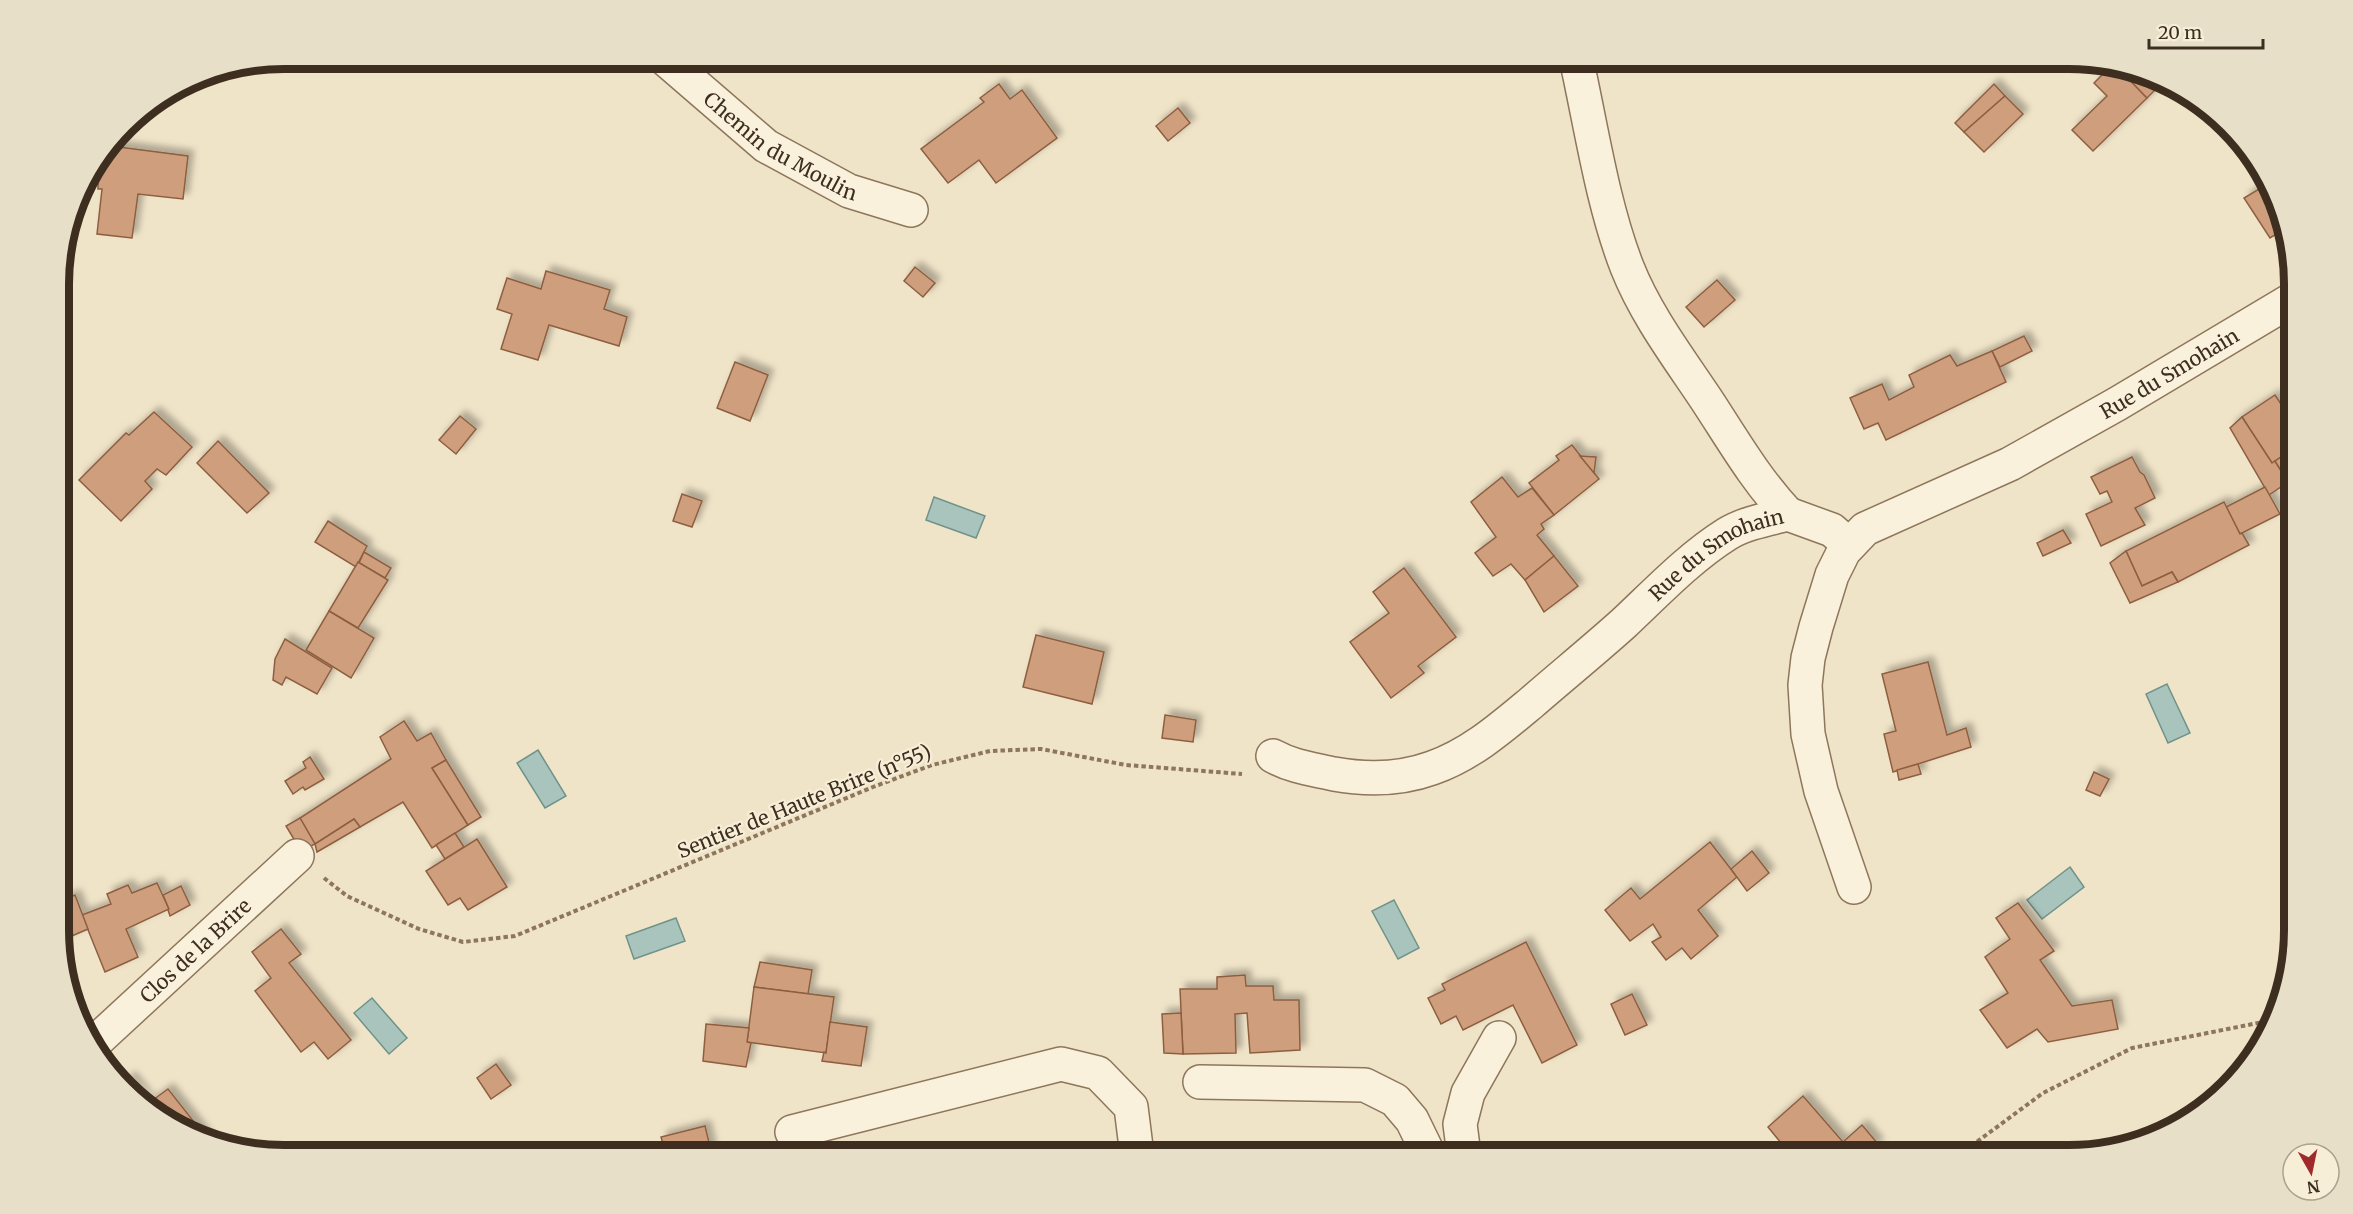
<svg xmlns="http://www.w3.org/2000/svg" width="2353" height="1214" viewBox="0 0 2353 1214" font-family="Merriweather,serif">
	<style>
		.water { fill: #a9c4bc; stroke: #6f938a; stroke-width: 1.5 }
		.building { fill: #cf9f7d; stroke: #8d5f41; stroke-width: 1.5; filter: url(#shadow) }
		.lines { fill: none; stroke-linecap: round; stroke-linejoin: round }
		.minor-casing { stroke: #8d765c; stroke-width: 36 }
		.path { stroke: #8d765c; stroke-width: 4; stroke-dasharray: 4.5 3; stroke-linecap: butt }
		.minor { stroke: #faf1dc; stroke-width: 33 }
		.labels { text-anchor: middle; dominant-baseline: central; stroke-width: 4.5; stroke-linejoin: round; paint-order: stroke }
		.street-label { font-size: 20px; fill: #3d2e20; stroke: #f7eed8 }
		.rim { fill: none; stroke: #3d2e20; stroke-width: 8 }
	</style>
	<defs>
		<filter id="shadow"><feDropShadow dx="5.5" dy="-5.5" stdDeviation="3" flood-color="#0004"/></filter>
	</defs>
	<rect width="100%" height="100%" fill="#f0e4c8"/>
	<g class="water">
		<polygon points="934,497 985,516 976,538 926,520"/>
		<polygon points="2167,684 2190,733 2168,743 2146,694"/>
		<polygon points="538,750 566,796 545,808 517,763"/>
		<polygon points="2070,867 2084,887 2042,919 2027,900"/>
		<polygon points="1394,900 1419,948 1398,959 1372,911"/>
		<polygon points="676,918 685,941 634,959 626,936"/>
		<polygon points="372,998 407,1038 389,1054 354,1013"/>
	</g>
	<g class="building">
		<polygon points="2109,68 2121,71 2147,98 2093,151 2072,130 2107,96 2094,83"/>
		<polygon points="2121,71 2164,81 2147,98"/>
		<polygon points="999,84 1010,99 1022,90 1057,138 996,183 979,160 948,183 921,149 984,102 980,98"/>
		<polygon points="1994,84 2005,96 1964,132 1955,123"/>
		<polygon points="2005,96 2023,114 1984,152 1964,132"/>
		<polygon points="1178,108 1190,123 1168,141 1156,126"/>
		<polygon points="111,146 188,156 183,199 138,194 132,238 97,234 102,189 98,189 98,177 88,176"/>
		<polygon points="2269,183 2277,198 2286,228 2270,238 2244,198"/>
		<polygon points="915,267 935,283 923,297 904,281"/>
		<polygon points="546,271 610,290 604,309 627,317 619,346 549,325 538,360 501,349 512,314 497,309 507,278 541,289"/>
		<polygon points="1717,280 1735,300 1704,327 1686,307"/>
		<polygon points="2024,336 2032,351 2000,367 1992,351"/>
		<polygon points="1992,351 2006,382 1886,440 1878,423 1864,429 1850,398 1882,384 1889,400 1914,387 1909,375 1950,355 1957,366"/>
		<polygon points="735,362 768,375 750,421 717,408"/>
		<polygon points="2275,395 2293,422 2293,449 2272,463 2242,417"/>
		<polygon points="154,412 192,447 166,475 157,469 145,481 152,489 121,521 79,480 126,433 129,435"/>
		<polygon points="460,416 476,429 456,454 439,440"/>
		<polygon points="2242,417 2272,463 2275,461 2288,482 2269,495 2230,428"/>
		<polygon points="218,441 269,493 247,513 197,463"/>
		<polygon points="1572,445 1599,479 1554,515 1529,483 1559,460 1556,456"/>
		<polygon points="2290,451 2293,456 2293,478 2288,482 2275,461"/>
		<polygon points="1580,456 1596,457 1594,473"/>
		<polygon points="2132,457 2140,472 2144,475 2155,498 2135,508 2145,525 2101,546 2086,514 2112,502 2107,491 2100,494 2091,477"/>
		<polygon points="1502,477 1518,497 1532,488 1554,515 1541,524 1544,529 1537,535 1554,556 1525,580 1511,564 1493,576 1475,553 1496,537 1471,502"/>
		<polygon points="2265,487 2280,514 2240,534 2226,507"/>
		<polygon points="682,494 702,501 692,527 673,521"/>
		<polygon points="2224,502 2240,534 2242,533 2249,545 2178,582 2172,572 2142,586 2126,551"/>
		<polygon points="328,521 367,546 356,567 315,542"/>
		<polygon points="2063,530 2071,543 2043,556 2037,543"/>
		<polygon points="2126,551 2142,586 2172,572 2178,582 2130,603 2110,563"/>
		<polygon points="364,552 391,568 385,578 359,563"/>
		<polygon points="1554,556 1578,586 1544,612 1525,580"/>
		<polygon points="358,562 388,580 358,628 329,611"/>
		<polygon points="1404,568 1456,637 1418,666 1424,673 1391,698 1350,642 1389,613 1373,592"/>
		<polygon points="329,611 374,638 351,678 306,650"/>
		<polygon points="1036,635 1104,652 1092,704 1023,687"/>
		<polygon points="285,639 332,668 317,694 286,677 282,685 273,680 275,659"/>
		<polygon points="1928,662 1947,735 1966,728 1971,747 1893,772 1884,734 1896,731 1882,674"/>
		<polygon points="1165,715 1196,720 1193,742 1162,738"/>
		<polygon points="404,721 417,741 431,733 446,760 432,768 468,825 432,848 403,802 360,827 354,819 315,844 300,818 391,759 380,737"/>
		<polygon points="310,757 324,779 305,790 303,787 293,794 285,781 306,768 303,762"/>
		<polygon points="446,760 481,817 468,825 432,768"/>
		<polygon points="1918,764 1921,774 1899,780 1897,770"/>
		<polygon points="2094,772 2109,779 2100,796 2086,790"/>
		<polygon points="300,818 315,844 301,851 286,826"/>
		<polygon points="354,819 360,827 317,852 315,844"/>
		<polygon points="455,833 464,847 445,859 436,845"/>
		<polygon points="477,839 507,887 468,910 460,898 448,905 426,871"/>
		<polygon points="1710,842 1737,877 1698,910 1718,936 1691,959 1682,948 1666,960 1652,942 1661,937 1653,924 1630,941 1605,910 1631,888 1640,899"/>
		<polygon points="1752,851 1769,873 1747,891 1731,869"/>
		<polygon points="157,883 169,909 126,929 138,957 105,972 82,915 111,904 107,894 128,885 132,893"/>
		<polygon points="181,886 190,905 170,916 168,910 169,909 163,895"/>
		<polygon points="75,895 88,929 60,941 60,901"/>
		<polygon points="2018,903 2054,951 2040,960 2072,1006 2112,1000 2118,1029 2048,1042 2037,1029 2007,1048 1980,1010 2008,993 1985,957 2010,939 1996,918"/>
		<polygon points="281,929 301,954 289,963 351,1040 328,1059 314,1042 301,1052 255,991 271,978 252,952"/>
		<polygon points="1526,942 1577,1045 1542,1063 1513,1005 1463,1030 1456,1016 1441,1024 1428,998 1445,990 1442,984"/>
		<polygon points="760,962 812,970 808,994 754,987"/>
		<polygon points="1245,975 1246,986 1273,986 1274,1000 1299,1000 1300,1050 1250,1053 1247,1013 1235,1014 1236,1053 1183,1054 1180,989 1217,989 1217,977"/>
		<polygon points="754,987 834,997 826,1053 747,1042"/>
		<polygon points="1632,994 1647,1025 1625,1035 1611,1004"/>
		<polygon points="1181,1013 1183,1054 1164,1053 1162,1014"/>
		<polygon points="830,1022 867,1027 861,1066 822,1061 824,1052 826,1053"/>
		<polygon points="706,1024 749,1028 747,1042 751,1043 746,1067 703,1061"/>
		<polygon points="496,1064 511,1085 491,1099 477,1078"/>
		<polygon points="130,1077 150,1102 168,1089 206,1137 185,1132 124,1082"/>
		<polygon points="1803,1096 1843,1142 1854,1155 1791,1155 1768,1127"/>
		<polygon points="1862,1125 1878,1144 1865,1155 1854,1155 1843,1142"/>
		<polygon points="705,1126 712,1155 666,1155 661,1137"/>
	</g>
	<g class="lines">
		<defs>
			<g id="minor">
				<path id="s1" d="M 664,58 L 766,146 L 849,191 L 911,210"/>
				<path d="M 1576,58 C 1591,125 1602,203 1627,267 C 1646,315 1678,357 1706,399 C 1733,440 1755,479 1788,514"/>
				<polyline points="1788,514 1832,530 1849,545"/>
				<path id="s2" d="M 1273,756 C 1293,767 1312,769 1334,774 C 1367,780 1399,780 1432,768 C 1470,755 1501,728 1531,703 C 1562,676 1594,650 1624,623 C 1657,592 1689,558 1727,534 C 1745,523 1768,519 1788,514"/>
				<path id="s3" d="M 1854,887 L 1821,791 L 1808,734 L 1805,685 L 1808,658 L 1816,627 L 1832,575 L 1844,551 L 1865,529 L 2010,464 L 2117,404 L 2293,299"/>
				<path id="s4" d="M 92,1045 L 297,856"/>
				<polyline points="1200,1082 1365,1085 1395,1100 1412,1120 1429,1155"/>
				<polyline points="792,1132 1061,1064 1098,1073 1131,1107 1137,1155"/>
				<polyline points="1464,1155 1460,1124 1468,1093 1499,1038"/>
			</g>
		</defs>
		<use href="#minor" class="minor-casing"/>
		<g class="path">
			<polyline points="324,878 347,896 419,929 463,942 515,936 873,787 932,765 990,751 1041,749 1126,765 1242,774"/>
			<polyline points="1959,1155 2043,1093 2132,1048 2273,1020"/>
		</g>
		<use href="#minor" class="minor"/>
	</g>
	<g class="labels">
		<g class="street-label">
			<text stroke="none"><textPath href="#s1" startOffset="147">Chemin du Moulin</textPath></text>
			<text stroke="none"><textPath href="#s3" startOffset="722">Rue du Smohain</textPath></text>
			<text stroke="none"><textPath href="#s2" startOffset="522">Rue du Smohain</textPath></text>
			<text transform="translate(804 801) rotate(-22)">Sentier de Haute Brire (n°55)</text>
			<text stroke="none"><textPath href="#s4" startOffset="140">Clos de la Brire</textPath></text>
		</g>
	</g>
	<path d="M0 0H2353V1214H0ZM284 69H2069A215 215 0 0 1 2284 284V930A215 215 0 0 1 2069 1145H284A215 215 0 0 1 69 930V284A215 215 0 0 1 284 69Z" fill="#e8dfc9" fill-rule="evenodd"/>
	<path class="rim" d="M284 69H2069A215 215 0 0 1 2284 284V930A215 215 0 0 1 2069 1145H284A215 215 0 0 1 69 930V284A215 215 0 0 1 284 69Z"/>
	<g transform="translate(2311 1172) rotate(171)"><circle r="28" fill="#f7eed8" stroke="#ada18e" stroke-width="1.5"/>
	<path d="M0-4.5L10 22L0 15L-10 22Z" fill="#9e2a2b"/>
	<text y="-9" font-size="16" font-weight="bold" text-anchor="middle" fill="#3d2e20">N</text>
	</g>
	<path d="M2149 39v9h114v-9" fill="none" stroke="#3d2e20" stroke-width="3"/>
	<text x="2158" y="39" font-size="18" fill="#3d2e20" stroke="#f7eed8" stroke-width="4.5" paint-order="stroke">20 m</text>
</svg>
